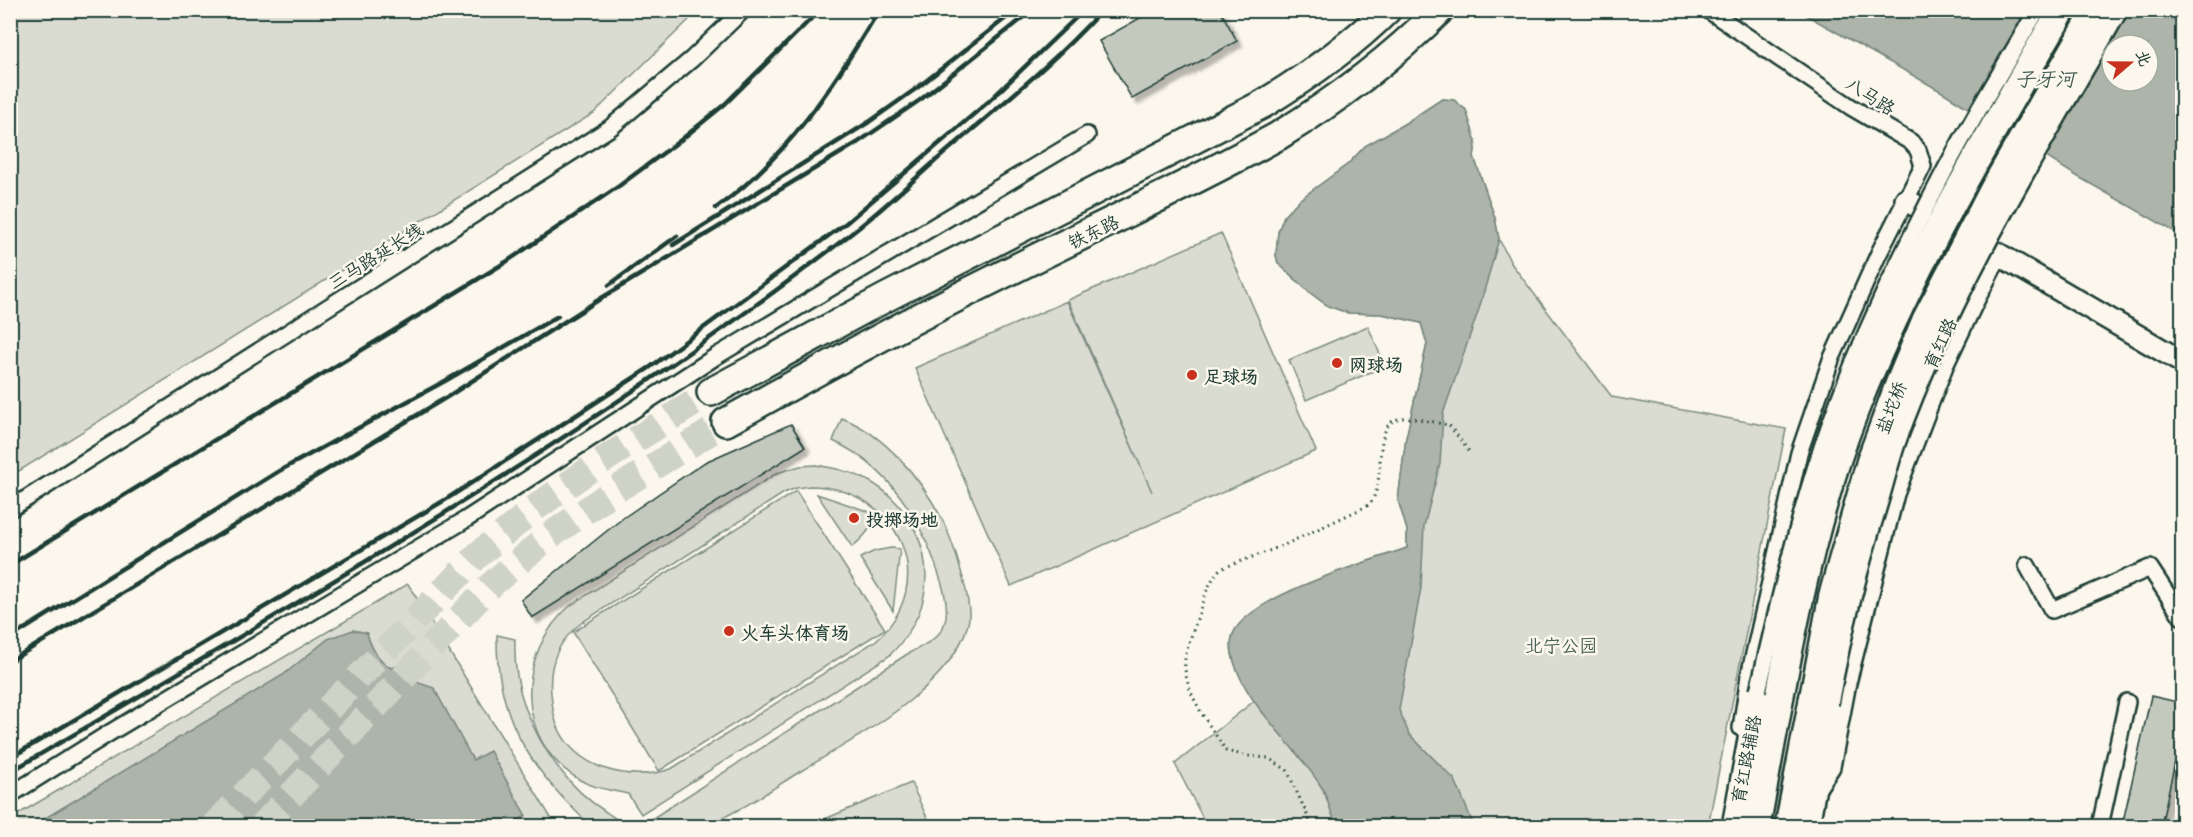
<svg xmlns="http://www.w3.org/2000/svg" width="2193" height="837" viewBox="0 0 2193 837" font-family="'Playpen Sans','LXGW WenKai TC',sans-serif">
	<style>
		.green { fill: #dbdcd1; stroke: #7d8c82; stroke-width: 1.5; fill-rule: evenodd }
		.water { fill: #adb4aa; stroke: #74847b; stroke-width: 1.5; fill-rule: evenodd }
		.building { fill: #c4c9be; stroke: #1f3d34; stroke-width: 1.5; filter: url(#shadow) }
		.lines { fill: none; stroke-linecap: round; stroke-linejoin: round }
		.highway-tunnel { stroke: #cfd2c7; stroke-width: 27; stroke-dasharray: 27 14; stroke-linecap: butt }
		.street-casing { stroke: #1f3d34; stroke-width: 20 }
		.secondary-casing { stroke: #1f3d34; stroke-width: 26 }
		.highway-casing { stroke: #1f3d34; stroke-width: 32 }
		.path { stroke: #1f3d34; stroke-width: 3; stroke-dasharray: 1.5 4.5; stroke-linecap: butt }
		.street { stroke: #fbf7ec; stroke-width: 15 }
		.secondary { stroke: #fbf7ec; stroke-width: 21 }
		.highway { stroke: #fbf7ec; stroke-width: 27 }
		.rail { stroke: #1f3d34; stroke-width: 4.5 }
		.street-bridge-casing { stroke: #1f3d34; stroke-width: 20; stroke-linecap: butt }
		.highway-bridge-casing { stroke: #1f3d34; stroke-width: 32; stroke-linecap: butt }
		.street-bridge { stroke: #fbf7ec; stroke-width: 15 }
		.highway-bridge { stroke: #fbf7ec; stroke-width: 27 }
		.poi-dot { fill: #c8321e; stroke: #fbf7ec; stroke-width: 2 }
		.labels { text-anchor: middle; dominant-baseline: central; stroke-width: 5; stroke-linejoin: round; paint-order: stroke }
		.street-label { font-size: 18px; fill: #1f3d34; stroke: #fbf7ec }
		.poi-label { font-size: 18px; font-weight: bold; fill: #1f3d34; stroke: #fbf7ec; text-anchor: start }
		.park-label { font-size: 18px; fill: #455d53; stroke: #fbf7ec }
		.water-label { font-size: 20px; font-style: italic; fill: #425b52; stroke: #fbf7ec }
	</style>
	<defs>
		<filter id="shadow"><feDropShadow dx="5.5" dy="5.5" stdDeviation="1.5" flood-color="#0004"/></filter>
	</defs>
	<rect width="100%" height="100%" fill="#fbf7ec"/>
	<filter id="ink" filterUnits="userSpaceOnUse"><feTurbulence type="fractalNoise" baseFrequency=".0167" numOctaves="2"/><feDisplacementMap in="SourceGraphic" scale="12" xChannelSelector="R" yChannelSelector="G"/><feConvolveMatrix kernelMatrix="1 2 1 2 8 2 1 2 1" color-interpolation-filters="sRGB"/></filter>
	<g filter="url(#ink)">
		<g class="green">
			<polygon points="11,10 698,10 698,11 594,113 11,476"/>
			<path d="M 1442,99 L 1454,100 L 1466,110 L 1476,142 L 1474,157 L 1495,218 L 1499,239 L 1511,263 L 1612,397 L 1786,429 L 1708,826 L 1207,826 L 1175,764 L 1254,701 C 1244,683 1227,658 1232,637 C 1241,599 1371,560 1407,548 L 1407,530 L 1398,500 L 1406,438 L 1427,344 L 1421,323 L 1382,314 L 1348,313 L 1328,306 L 1309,292 L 1278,263 L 1276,255 L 1278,232 L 1284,216 L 1299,200 L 1348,164 L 1365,146 L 1404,124 Z"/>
			<polygon points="1221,233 1316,451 1011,586 915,368 1067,301 1152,492 1068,300"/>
			<polygon points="1368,326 1385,366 1306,400 1289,360"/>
			<path d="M 842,418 C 886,435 921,479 942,519 C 952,539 974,603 968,624 C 951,689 855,738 801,771 C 770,790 738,814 702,826 C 693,829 680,826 671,826 C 645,826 619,827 593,826 C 582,819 573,808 563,798 C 518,750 496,702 497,635 L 515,639 C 514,662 517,685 525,707 C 541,749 568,788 606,812 C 612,816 619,822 626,823 C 636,825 644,821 653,818 L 909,653 C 922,646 939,639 944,625 C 950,610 944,589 939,575 C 921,518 888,466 833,441 Z"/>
			<path d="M 816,465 C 833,468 850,471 865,479 C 914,503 940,564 918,615 C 911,631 901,644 889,656 L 641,814 L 628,794 C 612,790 595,789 580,780 C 513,741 516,652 571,605 L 777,473 L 800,466 ZM 810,486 C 898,487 943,583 874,642 L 671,769 C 629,783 575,769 557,725 C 553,715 552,703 551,693 C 548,662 560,638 584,621 L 784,493 L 796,488 Z"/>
			<polygon points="796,491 885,629 659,771 573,632"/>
			<path d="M 817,494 L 876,514 C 872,528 864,537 852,547 Z"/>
			<polygon points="891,548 900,549 893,611 860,558 875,551"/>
			<polygon points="408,584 556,826 11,826 10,819"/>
			<polygon points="911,783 931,826 808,826"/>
		</g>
		<g class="water">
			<path d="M 2156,10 L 2182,24 L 2182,236 L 2075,175 L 1944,93 L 1799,11 ZM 2112,45 L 2148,45 L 2148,81 L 2112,81 Z"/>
			<path d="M 1442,99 L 1454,100 L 1466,110 L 1476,142 L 1474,157 L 1495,218 L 1499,239 L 1479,309 L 1443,414 L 1440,464 L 1424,526 L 1421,588 L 1399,710 L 1409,734 L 1455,780 L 1474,826 L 1338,826 C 1330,815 1329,800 1322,788 C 1304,758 1275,731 1254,701 C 1243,685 1228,658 1232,638 C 1239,598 1372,561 1407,548 L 1407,530 L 1398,500 L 1406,438 L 1427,344 L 1421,323 L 1382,314 L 1348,313 L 1328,306 L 1309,292 L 1278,263 L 1276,255 L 1278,232 L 1284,216 L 1299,200 L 1348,164 L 1365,146 L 1404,124 Z"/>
			<path d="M 353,630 L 367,633 C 371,648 378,660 391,668 L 400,665 L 416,675 L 419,683 L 434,688 L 473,760 L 490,751 L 526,816 L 508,826 L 32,826 L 283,675 L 328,639 Z"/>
		</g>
		<g class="building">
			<polygon points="1154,10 1220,10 1237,41 1132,99 1099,41"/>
			<polygon points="791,424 805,447 532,618 521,600 623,518 705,462"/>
			<polygon points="2151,696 2182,703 2182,730 2161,826 2122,826"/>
		</g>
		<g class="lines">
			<g class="highway-tunnel">
				<polyline points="214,826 479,554 535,508 597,464 711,392"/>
				<polyline points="262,826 492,584 548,537 614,491 726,422"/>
			</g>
			<defs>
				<g id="street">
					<polyline points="1708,10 1851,107 1911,142 1918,150 1923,166 1879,253 1831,360 1799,453 1749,676 1741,728"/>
					<polyline points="10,509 610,128 692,59 743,10"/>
					<polyline points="2027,565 2052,610 2150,568 2182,617"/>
					<polyline points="1817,790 1832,767 1848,683 1896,494 1945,366 1975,303 2000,255"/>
					<polyline points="10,795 111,732 465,520 715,357 1087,135"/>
					<polyline points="2100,826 2127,702"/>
				</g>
				<g id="secondary">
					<polyline points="1906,200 2182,362"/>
					<polyline points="1733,826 1758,691"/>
					<polyline points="1808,826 1830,704"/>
				</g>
				<g id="highway">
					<path d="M 711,392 L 885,298 L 1263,104 C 1307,77 1350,47 1387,10"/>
					<path d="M 726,422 C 814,373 903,324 994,279 C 1089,231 1185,187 1278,136 C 1337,100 1391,59 1440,10"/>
					<polyline points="1756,826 1780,695"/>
					<polyline points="1789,826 1813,700"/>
				</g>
			</defs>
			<use href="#street" class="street-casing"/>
			<use href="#secondary" class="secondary-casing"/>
			<use href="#highway" class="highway-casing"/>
			<path class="path" d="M 1312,826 L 1287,770 L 1268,758 L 1248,756 L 1226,751 C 1210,725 1182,691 1185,659 C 1187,646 1193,632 1197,619 C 1203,602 1207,584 1220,569 L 1282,546 L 1369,505 C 1390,480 1367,417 1406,418 C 1420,418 1435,423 1449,425 L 1471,454"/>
			<use href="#street" class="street"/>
			<use href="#secondary" class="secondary"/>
			<use href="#highway" class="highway"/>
			<g class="rail">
				<path d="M 716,208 C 788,157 834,85 879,10"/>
				<polyline points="673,245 869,122 917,88 1016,10"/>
				<polyline points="609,285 677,236"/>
				<polyline points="10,565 506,262 619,186 682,139 725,104 820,10"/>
				<polyline points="10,638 279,471 445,381 558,316"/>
				<polyline points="10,661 447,397 600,299 857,143 920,100 1033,10"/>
				<polyline points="10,758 445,500 649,368 846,223 988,102 1084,10"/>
				<path d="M 10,772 C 297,603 588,438 852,233 C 880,211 906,187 933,163 C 990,114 1051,66 1102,10"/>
			</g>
			<defs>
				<g id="street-bridge">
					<path d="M 1758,691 C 1779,601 1799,511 1830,424 C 1861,337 1902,253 1944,172 C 1973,117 2006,64 2037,10"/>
					<path d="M 1830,704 C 1843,635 1859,569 1880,502 C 1886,482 1891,461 1898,441 C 1953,289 2040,150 2120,10"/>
				</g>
				<g id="highway-bridge">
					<path d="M 1780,695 C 1798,598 1819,501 1855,409 C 1910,269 1986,140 2062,10"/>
					<polyline points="1813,700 1833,595 1849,538 1871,460 1899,385 1926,320 1994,189 2097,10"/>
				</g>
			</defs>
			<use href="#street-bridge" class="street-bridge-casing"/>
			<use href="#highway-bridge" class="highway-bridge-casing"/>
			<use href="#street-bridge" class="street-bridge"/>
			<use href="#highway-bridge" class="highway-bridge"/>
		</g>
	</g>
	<g class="poi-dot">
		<circle cx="1337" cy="363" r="6"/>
		<circle cx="1192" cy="375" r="6"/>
		<circle cx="854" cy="518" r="6"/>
		<circle cx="729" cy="631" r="6"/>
	</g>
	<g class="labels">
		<g class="street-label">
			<text transform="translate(1871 95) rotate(32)">八马路</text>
			<text transform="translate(1093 231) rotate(-26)">铁东路</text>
			<text transform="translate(375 255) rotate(-32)">三马路延长线</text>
			<text transform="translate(1939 343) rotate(-65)">育红路</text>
			<text transform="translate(1890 407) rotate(-69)">盐坨桥</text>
			<text transform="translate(1745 759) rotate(-79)">育红路辅路</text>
		</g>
		<g class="poi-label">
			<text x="1349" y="363">网球场</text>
			<text x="1204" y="375">足球场</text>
			<text x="866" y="518">投掷场地</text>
			<text x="741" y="631">火车头体育场</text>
		</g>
		<g class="park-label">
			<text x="1561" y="644">北宁公园</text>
		</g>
		<g class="water-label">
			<text x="2045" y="78">子牙河</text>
		</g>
	</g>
	<rect width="2193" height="837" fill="none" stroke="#fbf7ec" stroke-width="36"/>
	<rect x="18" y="18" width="2157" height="801" fill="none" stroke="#1f3d34" stroke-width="2" filter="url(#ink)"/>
	<g transform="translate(2130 63) rotate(70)"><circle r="28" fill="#fbf7ec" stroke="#a3ada2" stroke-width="1.5"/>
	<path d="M0-4.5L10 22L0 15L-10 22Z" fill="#c8321e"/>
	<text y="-9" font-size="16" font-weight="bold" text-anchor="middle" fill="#1f3d34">北</text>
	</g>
</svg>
